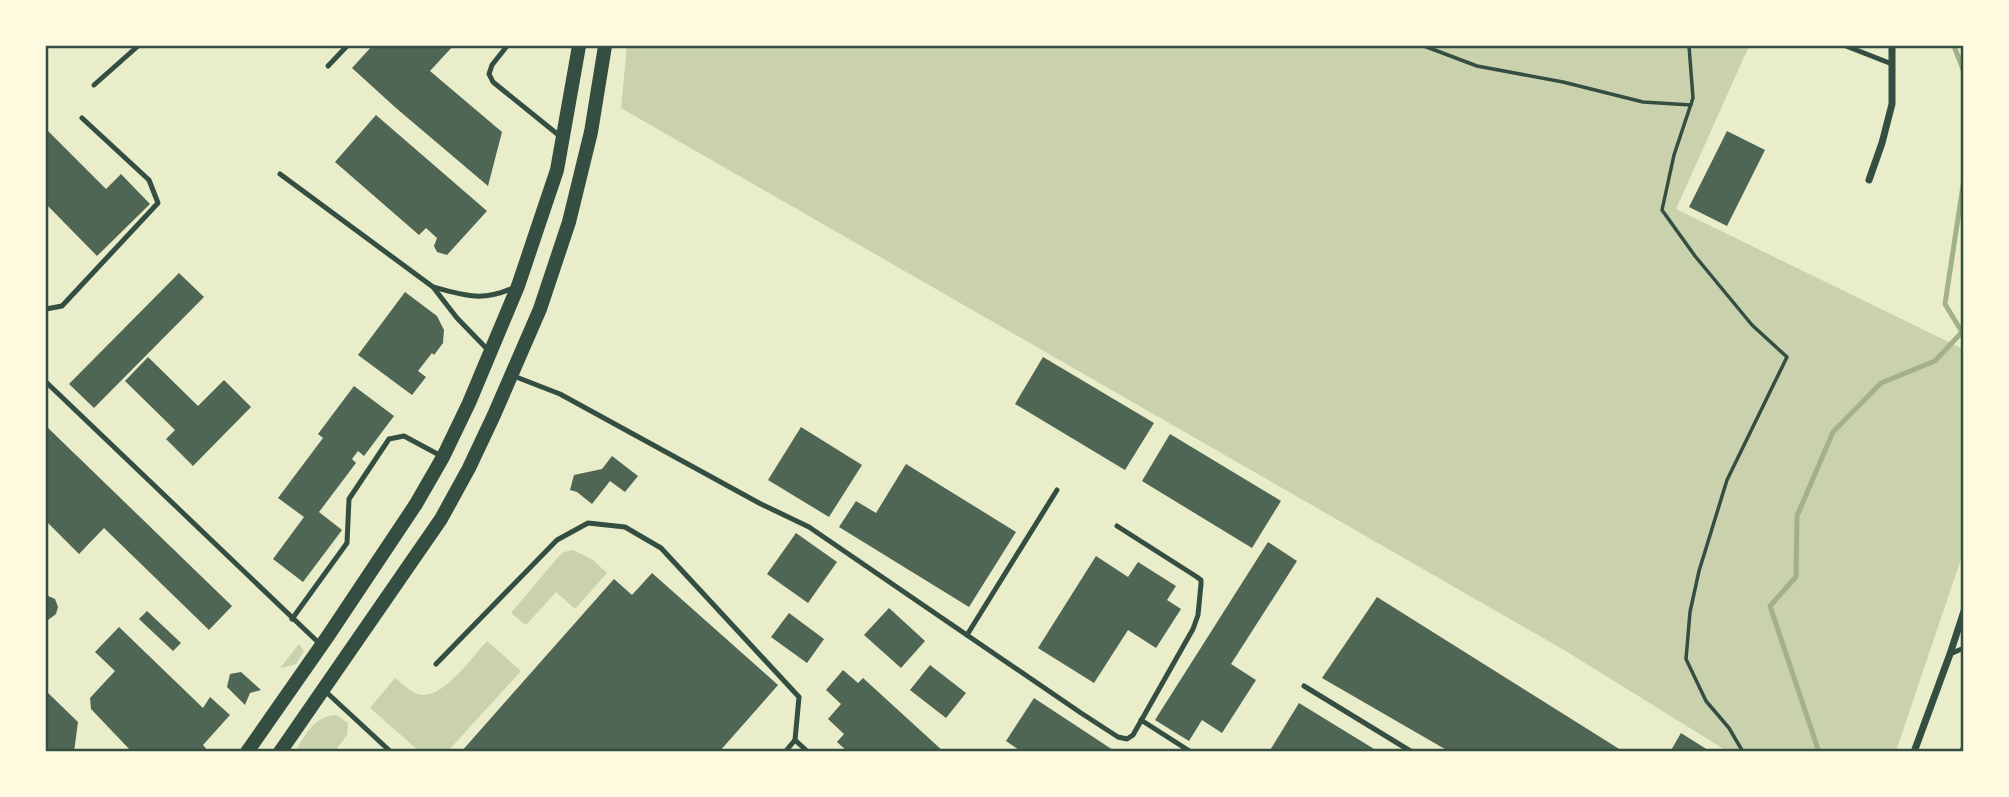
<svg xmlns="http://www.w3.org/2000/svg" width="2009" height="797" viewBox="0 0 2009 797" font-family="Literata,serif">
	<style>
		.green { fill: #cad2ad }
		.lines { fill: none; stroke-linecap: round; stroke-linejoin: round }
		.stream { stroke: #a3b18a; stroke-width: 5 }
		.building { fill: #4f6655 }
		.path { stroke: #344e41; stroke-width: 3.5 }
		.service { stroke: #344e41; stroke-width: 5 }
		.minor { stroke: #344e41; stroke-width: 7 }
		.secondary { stroke: #344e41; stroke-width: 14 }
		.neatline { fill: none; stroke: #344e41; stroke-width: 2.5 }
	</style>
	<rect width="100%" height="100%" fill="#e9edc9"/>
	<g class="green">
		<polygon points="627,46 1749,46 1676,209 1963,349 1963,553 1896,751 1727,751 1564,650 621,108"/>
		<polygon points="573,550 593,560 607,573 575,609 556,592 526,625 511,613 559,556 564,552"/>
		<path d="M 487,641 L 521,671 L 448,751 L 419,751 L 370,708 L 395,678 C 402,683 410,692 418,694 C 441,702 473,656 487,641 Z"/>
		<polygon points="299,644 304,651 296,664 280,668"/>
		<path d="M 336,715 L 348,723 L 347,735 L 335,751 L 295,751 C 306,735 314,716 336,715 Z"/>
	</g>
	<g class="lines">
		<g class="stream">
			<polyline points="1954,46 1964,72"/>
			<polyline points="1819,752 1770,606 1796,577 1797,516 1833,432 1881,383 1935,361 1962,332 1945,304 1964,179"/>
		</g>
	</g>
	<g class="building">
		<polygon points="372,46 453,46 430,71 502,132 488,186 396,108 352,68"/>
		<polygon points="376,115 487,211 447,255 437,252 434,246 437,238 426,228 419,235 335,162"/>
		<polygon points="47,130 106,189 121,174 150,204 97,256 46,204 46,132"/>
		<polygon points="1727,131 1765,150 1727,226 1689,207"/>
		<polygon points="179,273 204,297 94,408 69,384"/>
		<polygon points="405,292 437,316 444,330 443,343 434,355 432,353 418,371 426,377 412,395 358,355"/>
		<polygon points="148,357 198,406 224,380 251,407 193,466 166,439 175,430 125,381"/>
		<polygon points="1043,357 1154,423 1125,470 1015,404"/>
		<polygon points="354,386 394,416 364,456 358,451 352,459 356,463 319,512 342,530 303,582 273,559 304,517 278,498 323,438 318,434"/>
		<polygon points="46,426 232,606 209,630 104,528 79,554 46,521"/>
		<polygon points="801,427 862,465 829,517 768,480"/>
		<polygon points="1170,434 1281,501 1252,548 1142,481"/>
		<polygon points="612,456 638,476 625,492 610,481 592,504 577,492 570,490 574,475 602,469"/>
		<polygon points="906,464 1016,532 969,607 839,527 856,501 876,513"/>
		<polygon points="796,533 837,562 808,603 767,574"/>
		<polygon points="1268,542 1297,561 1231,664 1256,680 1222,733 1202,720 1189,741 1155,720"/>
		<polygon points="1096,556 1128,577 1138,562 1176,586 1167,600 1181,609 1156,648 1128,630 1094,683 1038,648"/>
		<polygon points="652,573 778,685 719,752 461,752 614,579 632,595"/>
		<polygon points="46,595 55,599 58,607 56,614 48,620 46,620"/>
		<polygon points="1377,597 1624,752 1450,752 1322,678"/>
		<polygon points="889,608 925,641 901,668 864,635"/>
		<polygon points="147,611 181,643 173,651 139,619"/>
		<polygon points="789,613 824,639 807,663 771,637"/>
		<polygon points="119,627 203,708 210,697 230,715 203,745 209,752 132,752 91,709 90,698 115,671 95,652"/>
		<polygon points="930,665 966,693 946,718 910,690"/>
		<polygon points="843,670 858,683 863,678 944,752 848,752 837,742 844,734 828,719 841,704 826,690"/>
		<polygon points="241,672 261,690 250,693 245,705 227,687 230,674"/>
		<polygon points="46,691 78,722 74,752 46,752"/>
		<polygon points="1034,698 1116,752 1022,752 1006,741"/>
		<polygon points="1299,703 1379,752 1269,752"/>
		<polygon points="1681,733 1711,752 1670,752"/>
	</g>
	<g class="lines">
		<g class="path">
			<polyline points="1424,46 1477,66 1563,82 1643,102 1691,105"/>
			<polyline points="1689,46 1693,98 1674,155 1662,210 1695,256 1752,325 1787,357 1727,480 1699,571 1690,612 1686,659 1706,701 1729,728 1743,752"/>
			<polyline points="1961,752 1964,743"/>
		</g>
		<g class="service">
			<polyline points="507,46 492,65 489,74 493,82 561,137"/>
			<polyline points="1846,46 1892,64"/>
			<polyline points="328,66 347,46"/>
			<polyline points="94,85 138,46"/>
			<polyline points="280,174 433,287 457,318 488,350"/>
			<path d="M 433,287 C 465,296 484,302 515,287"/>
			<polyline points="46,309 62,306 158,203 149,180 82,118"/>
			<polyline points="511,375 560,394 759,503 809,527 1081,713 1118,737 1127,739 1133,735 1193,629 1198,615 1201,584 1201,580 1197,577 1117,526"/>
			<polyline points="46,382 321,645"/>
			<polyline points="292,619 347,543 349,499 389,439 404,436 443,457"/>
			<polyline points="967,635 1057,490"/>
			<polyline points="1950,654 1964,648"/>
			<polyline points="436,664 557,540 588,523 625,527 661,548 799,697 795,740 808,752"/>
			<polyline points="1304,686 1412,752"/>
			<polyline points="324,690 391,752"/>
			<polyline points="1141,720 1191,752"/>
			<polyline points="785,752 795,740"/>
		</g>
		<g class="minor">
			<polyline points="1869,180 1882,143 1892,104 1892,46"/>
			<polyline points="1914,752 1950,654 1964,611"/>
		</g>
		<g class="secondary">
			<polyline points="247,752 328,636 416,504 443,457 469,403 518,286 557,170 579,46"/>
			<polyline points="280,752 441,519 469,468 494,415 540,309 569,222 591,132 605,46"/>
		</g>
	</g>
	<rect width="2009" height="797" fill="none" stroke="#fefae0" stroke-width="94"/>
	<rect x="47" y="47" width="1915" height="703" class="neatline"/>
</svg>
